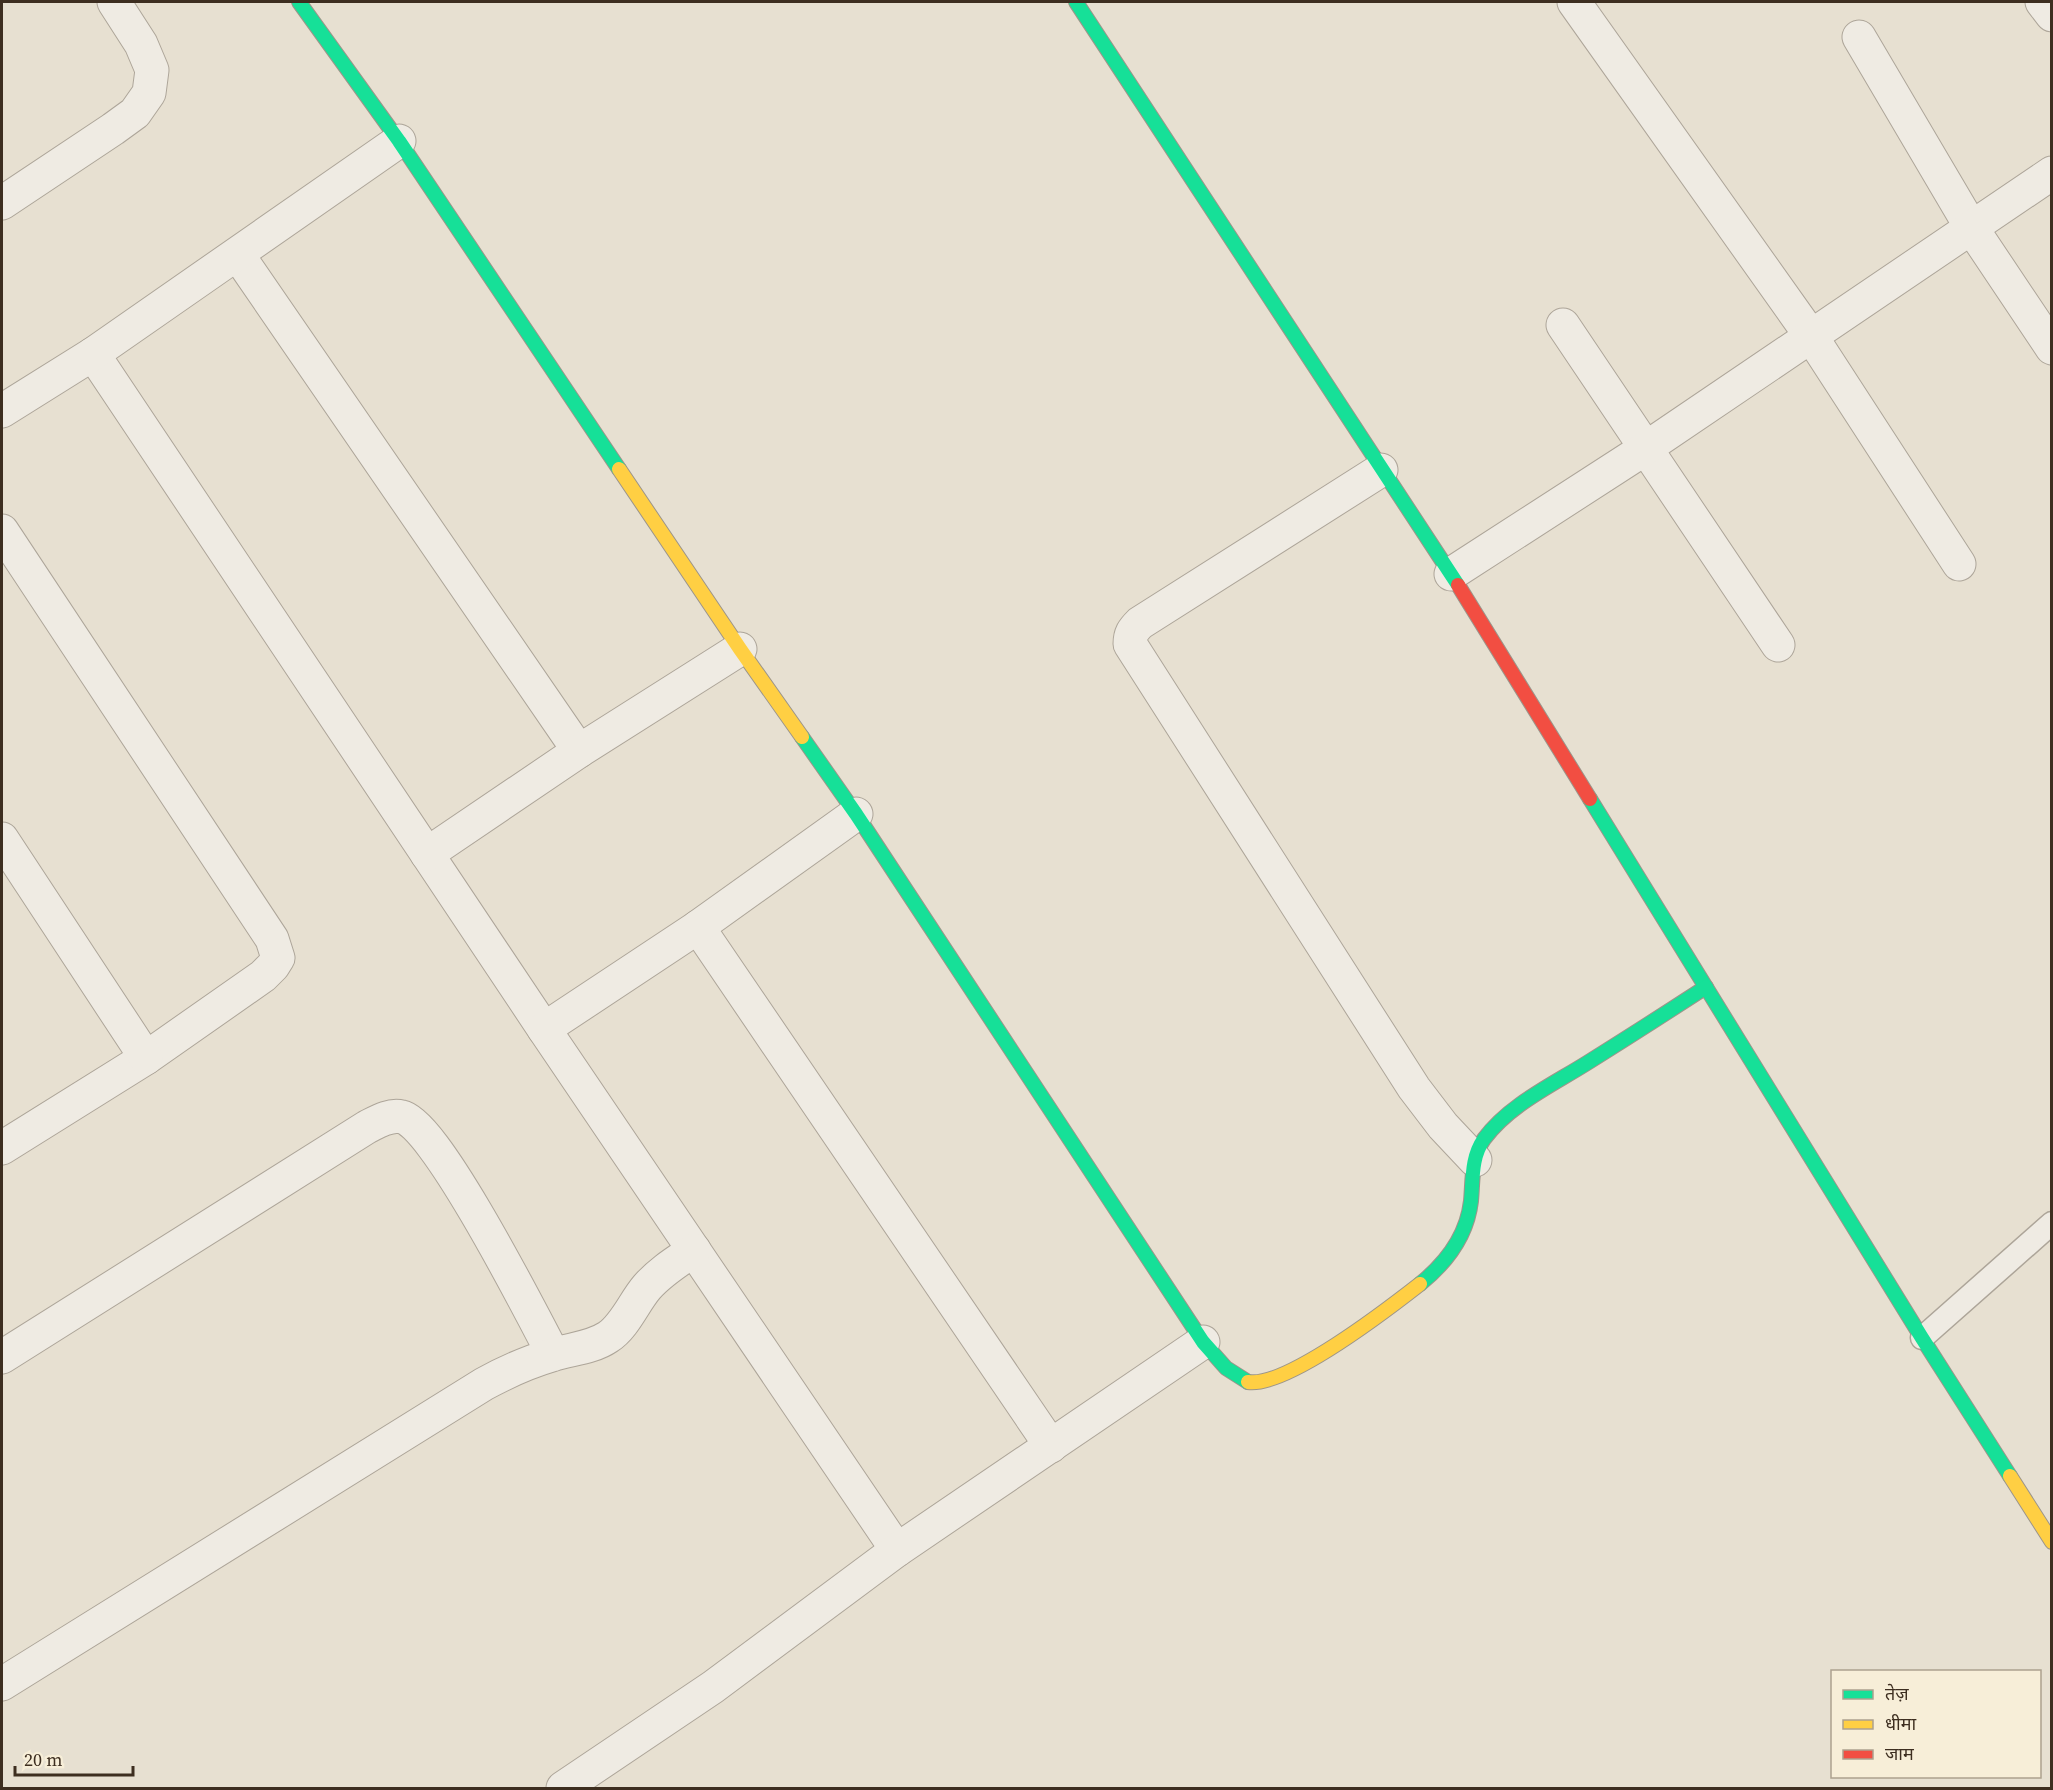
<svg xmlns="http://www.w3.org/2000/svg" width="2053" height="1790" viewBox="0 0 2053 1790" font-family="'Source Serif 4','Noto Sans Devanagari',serif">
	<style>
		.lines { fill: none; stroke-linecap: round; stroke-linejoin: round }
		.lane-casing { stroke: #ada599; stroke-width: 25 }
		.street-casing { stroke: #ada599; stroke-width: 35 }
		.fast-casing { stroke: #9c958a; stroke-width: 16 }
		.slow-casing { stroke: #9c958a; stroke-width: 16 }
		.jam-casing { stroke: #9c958a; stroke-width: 16 }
		.lane { stroke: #efebe3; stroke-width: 22 }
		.street { stroke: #efebe3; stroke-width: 33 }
		.fast { stroke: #16e098; stroke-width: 14 }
		.slow { stroke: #ffcf43; stroke-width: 14 }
		.jam { stroke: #f24e42; stroke-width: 14 }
	</style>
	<rect width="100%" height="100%" fill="#e7e0d1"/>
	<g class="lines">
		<defs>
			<polyline id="lane" points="1922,1338 2052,1223"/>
			<g id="street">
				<polyline points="1574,2 1811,336 1959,564"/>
				<polyline points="2042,2 2052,15"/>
				<polyline points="1859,37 1971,227 2052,348"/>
				<polyline points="2,203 113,129 135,113 149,93 152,70 141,44 114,2"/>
				<polyline points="238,255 579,751"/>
				<polyline points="1563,325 1778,645"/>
				<polyline points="93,354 544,1029 897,1550"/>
				<polyline points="2,411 93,354 399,141"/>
				<path d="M 1381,470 L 1140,623 C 1133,630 1130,634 1130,644 L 1414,1088 L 1443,1126 L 1475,1160"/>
				<polyline points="2,531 272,939 278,958 273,966 263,976 146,1058 2,1148"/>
				<polyline points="1451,574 1646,448 2052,173"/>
				<polyline points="2,839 146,1058"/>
				<polyline points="427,854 579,751 740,649"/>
				<polyline points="698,927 1051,1446"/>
				<polyline points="544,1029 698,927 856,814"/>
				<path d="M 2,1357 L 367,1127 C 377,1122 389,1114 402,1117 C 435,1123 533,1316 553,1354"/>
				<path d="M 2,1684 L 484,1384 C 506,1372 528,1362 552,1355 C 570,1349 592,1348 608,1337 C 625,1326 634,1302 647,1287 C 661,1271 678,1261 694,1250"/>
				<polyline points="563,1788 713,1687 897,1550 1203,1342"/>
			</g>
			<g id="fast">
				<polyline points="299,2 399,141 619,469"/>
				<polyline points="1076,2 1458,585"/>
				<polyline points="802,737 856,814 1203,1342 1226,1368 1248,1382"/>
				<polyline points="1590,799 1922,1338 2010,1476"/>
				<path d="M 1420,1284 C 1446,1263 1467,1236 1471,1201 C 1473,1180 1471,1157 1484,1139 C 1509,1105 1552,1085 1587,1063 C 1627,1038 1666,1013 1706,987"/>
			</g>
			<g id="slow">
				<polyline points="619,469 740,649 802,737"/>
				<path d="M 1248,1382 C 1286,1388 1388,1309 1420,1284"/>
				<polyline points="2010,1476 2052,1542"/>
			</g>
			<polyline id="jam" points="1458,585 1590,799"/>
		</defs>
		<use href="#lane" class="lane-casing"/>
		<use href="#street" class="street-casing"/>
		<use href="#fast" class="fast-casing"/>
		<use href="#slow" class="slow-casing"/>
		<use href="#jam" class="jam-casing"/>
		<use href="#lane" class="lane"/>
		<use href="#street" class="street"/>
		<use href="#fast" class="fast"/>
		<use href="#slow" class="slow"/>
		<use href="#jam" class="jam"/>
	</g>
	<rect width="2053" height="1790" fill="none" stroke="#3d2e20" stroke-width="6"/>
	<rect x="1831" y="1670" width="210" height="108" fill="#f7eed8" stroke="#ada18e" stroke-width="1.5"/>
	<rect x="1843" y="1690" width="30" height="9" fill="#16e098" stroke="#ada18e" stroke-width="1.5"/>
	<text x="1885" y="1700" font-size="18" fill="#3d2e20">तेज़</text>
	<rect x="1843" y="1720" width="30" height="9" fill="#ffcf43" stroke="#ada18e" stroke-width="1.5"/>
	<text x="1885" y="1730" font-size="18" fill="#3d2e20">धीमा</text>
	<rect x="1843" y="1750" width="30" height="9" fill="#f24e42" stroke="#ada18e" stroke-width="1.5"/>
	<text x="1885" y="1760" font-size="18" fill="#3d2e20">जाम</text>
	<path d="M15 1766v9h118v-9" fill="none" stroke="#3d2e20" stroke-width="3"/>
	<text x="24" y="1766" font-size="18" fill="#3d2e20" stroke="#f7eed8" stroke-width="4.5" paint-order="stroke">20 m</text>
</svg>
